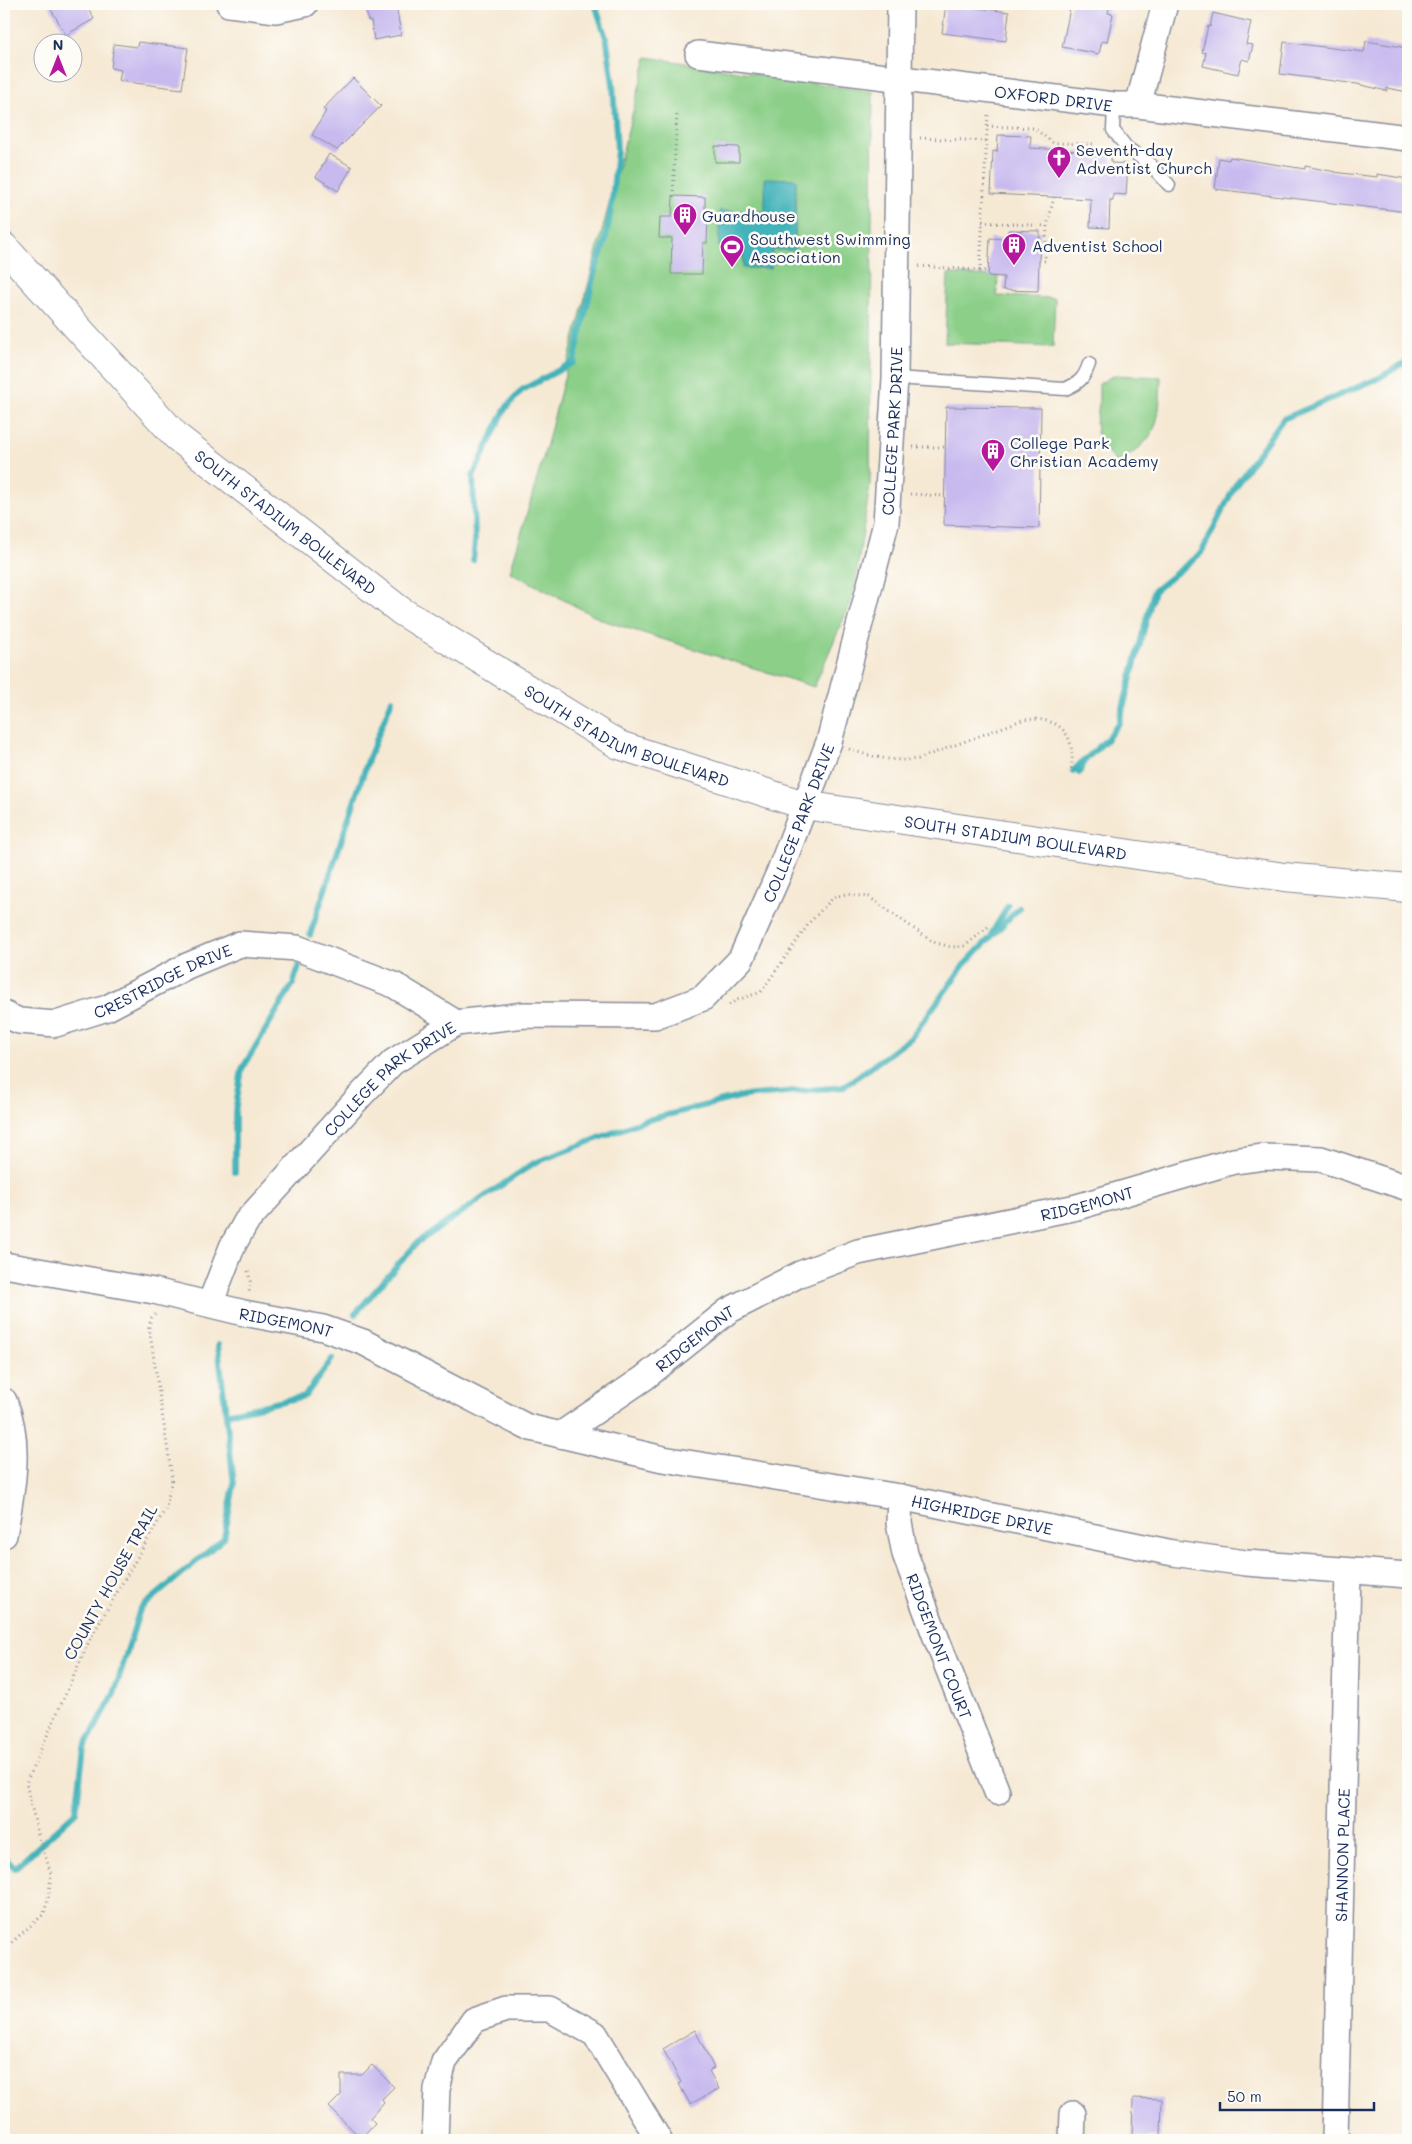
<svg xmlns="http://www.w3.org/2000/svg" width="1412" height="2144" viewBox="0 0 1412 2144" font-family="Mali,sans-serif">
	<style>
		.green { fill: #8bcf88; stroke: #537f73 }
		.water { fill: #43b3ba; stroke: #2f718c }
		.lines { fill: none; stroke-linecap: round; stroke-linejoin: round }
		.stream { stroke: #43b3ba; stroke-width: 6 }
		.building { fill: #c8baef }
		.service-casing { stroke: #888c99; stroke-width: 15 }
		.minor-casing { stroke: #888c99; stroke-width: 28 }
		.primary-casing { stroke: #888c99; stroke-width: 30 }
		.path { stroke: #888c99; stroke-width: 3; stroke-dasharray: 1 4; stroke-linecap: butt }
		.service { stroke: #fff; stroke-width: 12 }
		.minor { stroke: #fff; stroke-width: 25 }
		.primary { stroke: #fff; stroke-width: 28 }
		.labels { text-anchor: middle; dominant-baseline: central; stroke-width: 5; stroke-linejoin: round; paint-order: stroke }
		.street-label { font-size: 16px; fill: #1b2f5e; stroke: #fdfcf7 }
		.poi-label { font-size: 16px; fill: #1b2f5e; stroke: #fdfcf7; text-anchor: start }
	</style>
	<rect width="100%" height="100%" fill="#fdfcf7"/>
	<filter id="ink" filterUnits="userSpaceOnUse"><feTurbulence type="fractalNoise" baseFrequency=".02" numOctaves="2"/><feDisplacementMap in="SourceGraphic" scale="10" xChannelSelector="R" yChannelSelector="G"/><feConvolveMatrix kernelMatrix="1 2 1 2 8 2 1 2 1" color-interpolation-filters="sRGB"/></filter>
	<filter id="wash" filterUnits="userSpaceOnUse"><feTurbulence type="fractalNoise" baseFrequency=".0096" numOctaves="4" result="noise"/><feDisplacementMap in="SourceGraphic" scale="20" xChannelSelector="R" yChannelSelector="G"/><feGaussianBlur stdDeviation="1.12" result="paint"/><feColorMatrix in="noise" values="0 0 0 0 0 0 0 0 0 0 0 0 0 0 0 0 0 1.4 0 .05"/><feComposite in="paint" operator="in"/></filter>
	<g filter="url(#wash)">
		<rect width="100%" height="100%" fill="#f6e9d4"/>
		<g class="green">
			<polygon points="647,57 873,92 870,485 853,597 814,687 602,620 510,572 547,444"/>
			<polygon points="948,274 998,276 997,296 1055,298 1053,347 945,343"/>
			<path d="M 1114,375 L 1161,377 C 1159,423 1160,438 1117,463 L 1098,441 L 1096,424 L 1099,404 L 1099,384 Z"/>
		</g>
		<polygon class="water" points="765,178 796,179 795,250 772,250 771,268 743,268 743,248 719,248 719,211 765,212"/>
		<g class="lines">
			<g class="stream">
				<polyline points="473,560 475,541 473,476 505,409 522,390 574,362 594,274 605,242 611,210 617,150 613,84 607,41 595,4"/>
				<polyline points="1073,771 1083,761"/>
				<polyline points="1079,773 1086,759 1106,740 1119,723 1154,591 1201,553 1236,484 1283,419 1377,379 1408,361"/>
				<polyline points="992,933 1008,906"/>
				<polyline points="310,935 368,760 392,700"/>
				<polyline points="235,1172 235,1112 242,1069 293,984 299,966"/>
				<polyline points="355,1314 418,1242 534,1163 643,1121 743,1096 843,1087 911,1038 964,965 1019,908"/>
				<polyline points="218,1345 226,1414"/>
				<polyline points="4,1857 15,1868 76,1812 84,1748 114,1694 140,1609 224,1538 234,1485 226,1414 305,1396 332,1359"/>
			</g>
		</g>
		<g id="blocks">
			<g class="building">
				<polygon points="48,4 86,4 94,19 66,35"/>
				<polygon points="365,4 396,4 401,35 374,40 371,21 368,21"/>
				<polygon points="946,4 1009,12 1006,41 942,33"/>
				<polygon points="1071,4 1110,4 1108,13 1113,14 1107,42 1102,41 1099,54 1062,47"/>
				<polygon points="1213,13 1251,22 1246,44 1253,45 1249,61 1242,59 1238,74 1203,66 1206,53 1202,52 1208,26 1210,27"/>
				<polygon points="1366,41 1408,48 1408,92 1387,88 1387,91 1357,84 1280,74 1284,42 1364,52"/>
				<polygon points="138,42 188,48 182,89 119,81 121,70 111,68 114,44 137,47"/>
				<polygon points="353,78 381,106 337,150 312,135 326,111 323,109"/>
				<polygon points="998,135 1031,136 1030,148 1111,153 1111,163 1128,164 1126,195 1113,194 1113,200 1110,200 1109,228 1090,227 1091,199 991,194 993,151 997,152"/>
				<polygon points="715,146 739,147 739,162 715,162"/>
				<polygon points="329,154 352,167 338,191 316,177"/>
				<polygon points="1230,157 1305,169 1305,166 1341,173 1377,177 1377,174 1408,179 1408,212 1215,189 1219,158 1229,160"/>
				<polygon points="673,196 705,197 705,218 708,218 707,243 703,243 702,274 671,274 672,238 659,238 660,217 672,217"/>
				<polygon points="1008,230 1040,231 1038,291 1003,290 1004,277 988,276 990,238 1008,239"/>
				<polygon points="946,407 1041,408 1039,528 944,525"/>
				<polygon points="695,2030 714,2068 709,2071 719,2089 690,2104 679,2084 681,2082 663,2049"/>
				<polygon points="372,2065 394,2087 382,2099 384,2102 370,2118 375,2123 361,2138 329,2107 341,2095 341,2075 362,2075"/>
				<polygon points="1133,2098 1162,2099 1161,2138 1132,2137"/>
			</g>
		</g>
	</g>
	<g filter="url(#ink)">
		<use href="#blocks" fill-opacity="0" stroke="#888c99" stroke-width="1"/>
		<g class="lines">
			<defs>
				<g id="service">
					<polyline points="1114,105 1113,130 1127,148 1150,164 1169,185"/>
					<path d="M 895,378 L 1065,389 C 1079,383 1084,379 1089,364"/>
				</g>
				<g id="minor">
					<polyline points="229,4 276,10 305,4"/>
					<path id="s1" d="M 698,54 L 1114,105 L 1138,105 L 1408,138"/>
					<polyline points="1138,105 1165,4"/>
					<path id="s2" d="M 4,1014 L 19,1021 L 56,1024 L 107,1008 L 187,966 L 240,944 L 297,948 L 394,985 L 456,1023"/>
					<path id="s3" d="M 4,1265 L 154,1291 L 244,1313 L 323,1328 L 363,1342 L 527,1427 L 663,1459 L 900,1497 L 1173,1553 L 1246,1563 L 1408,1575"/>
					<path id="s4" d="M 210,1304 L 232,1247 L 246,1222 L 360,1096 L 393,1062 L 456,1023 L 525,1015 L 655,1016 L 703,998 L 741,959 L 779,873 L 829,742 L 886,523 L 895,378 L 900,4"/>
					<path d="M 4,1401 C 22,1442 12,1492 4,1535"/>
					<path id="s5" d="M 560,1435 L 644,1378 L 728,1311 L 800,1274 L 858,1252 L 1077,1207 L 1234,1161 L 1264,1157 L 1321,1159 L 1408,1188"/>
					<path id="s6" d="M 900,1497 L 899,1523 L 905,1554 L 937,1640 L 997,1792"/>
					<polyline points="435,2140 437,2089 444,2062 474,2020 506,2009 550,2009 595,2034 659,2140"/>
					<polyline points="1072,2140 1073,2114"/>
					<path id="s7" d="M 1335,2140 L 1348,1571"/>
				</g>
				<g id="primary">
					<path id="s8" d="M 4,247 L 177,437 L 401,611 L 619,745 L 804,805 L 1284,877 L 1408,888"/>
				</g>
			</defs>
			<use href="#service" class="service-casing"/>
			<use href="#minor" class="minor-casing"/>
			<use href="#primary" class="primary-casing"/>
			<g class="path">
				<polyline points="987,126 1034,128 1053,143 1096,144"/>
				<polyline points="920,138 986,141"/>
				<polyline points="673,196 677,111"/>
				<polyline points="982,222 1047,226"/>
				<polyline points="1039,260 1045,261 1047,226 1054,197"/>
				<polyline points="919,266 989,271"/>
				<polyline points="980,271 988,113"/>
				<polyline points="913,447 945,447"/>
				<polyline points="910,494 945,496"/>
				<path d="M 849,749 C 872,757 893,762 918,759 L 1022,720 C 1059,715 1077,734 1071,770"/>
				<polyline points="729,1005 737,1000 761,992 810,922 834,897 846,894 869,897 933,942 951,947 965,946 989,926"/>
				<polyline points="248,1271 251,1284 249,1292"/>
				<polyline points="4,1949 44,1914 49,1894 51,1874 38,1834 26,1783 90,1639 166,1508 172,1478 149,1327 151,1318 155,1314"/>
			</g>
			<use href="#service" class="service"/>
			<use href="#minor" class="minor"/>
			<use href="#primary" class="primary"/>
		</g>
	</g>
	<defs>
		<symbol id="church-pin" viewBox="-11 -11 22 30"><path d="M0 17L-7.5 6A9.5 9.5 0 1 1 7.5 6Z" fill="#b5179e" stroke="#fdfcf7"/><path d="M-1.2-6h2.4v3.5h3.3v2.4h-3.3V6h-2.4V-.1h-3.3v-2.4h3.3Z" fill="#fff"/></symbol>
		<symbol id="building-pin" viewBox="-11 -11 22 30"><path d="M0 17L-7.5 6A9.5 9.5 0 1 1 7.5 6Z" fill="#b5179e" stroke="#fdfcf7"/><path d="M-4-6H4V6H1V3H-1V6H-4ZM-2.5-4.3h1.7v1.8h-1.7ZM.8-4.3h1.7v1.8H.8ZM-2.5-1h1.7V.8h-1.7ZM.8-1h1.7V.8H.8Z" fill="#fff"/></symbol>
		<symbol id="stadium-pin" viewBox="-11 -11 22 30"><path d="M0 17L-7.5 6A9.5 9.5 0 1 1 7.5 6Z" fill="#b5179e" stroke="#fdfcf7"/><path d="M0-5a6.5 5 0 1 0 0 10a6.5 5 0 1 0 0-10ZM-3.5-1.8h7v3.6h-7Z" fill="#fff"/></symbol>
	</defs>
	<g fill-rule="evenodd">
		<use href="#church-pin" x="1045" y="144" width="28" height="38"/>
		<use href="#building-pin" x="671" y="201" width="28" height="38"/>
		<use href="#building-pin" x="1000" y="231" width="28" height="38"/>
		<use href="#stadium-pin" x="718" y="233" width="28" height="38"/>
		<use href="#building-pin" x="979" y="437" width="28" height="38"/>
	</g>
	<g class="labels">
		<g class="street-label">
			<text stroke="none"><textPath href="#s1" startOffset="358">OXFORD DRIVE</textPath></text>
			<text stroke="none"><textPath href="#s4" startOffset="1239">COLLEGE PARK DRIVE</textPath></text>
			<text stroke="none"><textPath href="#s8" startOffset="395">SOUTH STADIUM BOULEVARD</textPath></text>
			<text stroke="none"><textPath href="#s8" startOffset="800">SOUTH STADIUM BOULEVARD</textPath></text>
			<text stroke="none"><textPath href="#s4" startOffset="834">COLLEGE PARK DRIVE</textPath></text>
			<text stroke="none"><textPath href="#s8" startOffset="1205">SOUTH STADIUM BOULEVARD</textPath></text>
			<text stroke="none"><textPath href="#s2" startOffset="169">CRESTRIDGE DRIVE</textPath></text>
			<text stroke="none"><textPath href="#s4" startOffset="294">COLLEGE PARK DRIVE</textPath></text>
			<text stroke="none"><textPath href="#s5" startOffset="586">RIDGEMONT</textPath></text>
			<text stroke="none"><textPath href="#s3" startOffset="288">RIDGEMONT</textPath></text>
			<text stroke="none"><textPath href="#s5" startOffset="166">RIDGEMONT</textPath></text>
			<text stroke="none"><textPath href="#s3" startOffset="1016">HIGHRIDGE DRIVE</textPath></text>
			<text transform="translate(110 1582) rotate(-61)">COUNTY HOUSE TRAIL</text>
			<text stroke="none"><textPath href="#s6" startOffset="156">RIDGEMONT COURT</textPath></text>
			<text stroke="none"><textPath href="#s7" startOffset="285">SHANNON PLACE</textPath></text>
		</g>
		<g class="poi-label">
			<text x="1076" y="149">Seventh-day<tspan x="1076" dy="18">Adventist Church</tspan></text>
			<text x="702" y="215">Guardhouse</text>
			<text x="750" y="238">Southwest Swimming<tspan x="750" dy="18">Association</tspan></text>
			<text x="1032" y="245">Adventist School</text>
			<text x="1010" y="442">College Park<tspan x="1010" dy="18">Christian Academy</tspan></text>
		</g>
	</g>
	<rect width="1412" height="2144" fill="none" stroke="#fdfcf7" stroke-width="20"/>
	<g transform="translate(58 58)"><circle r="24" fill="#fdfcf7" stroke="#a3aaba"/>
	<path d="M0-4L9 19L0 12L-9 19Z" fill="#b5179e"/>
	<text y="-8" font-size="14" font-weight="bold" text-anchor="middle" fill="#1b2f5e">N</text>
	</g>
	<path d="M1220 2102v8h154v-8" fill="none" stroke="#1b2f5e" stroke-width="2.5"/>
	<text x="1227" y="2102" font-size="15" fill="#1b2f5e" stroke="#fdfcf7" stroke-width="4" paint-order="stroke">50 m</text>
</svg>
